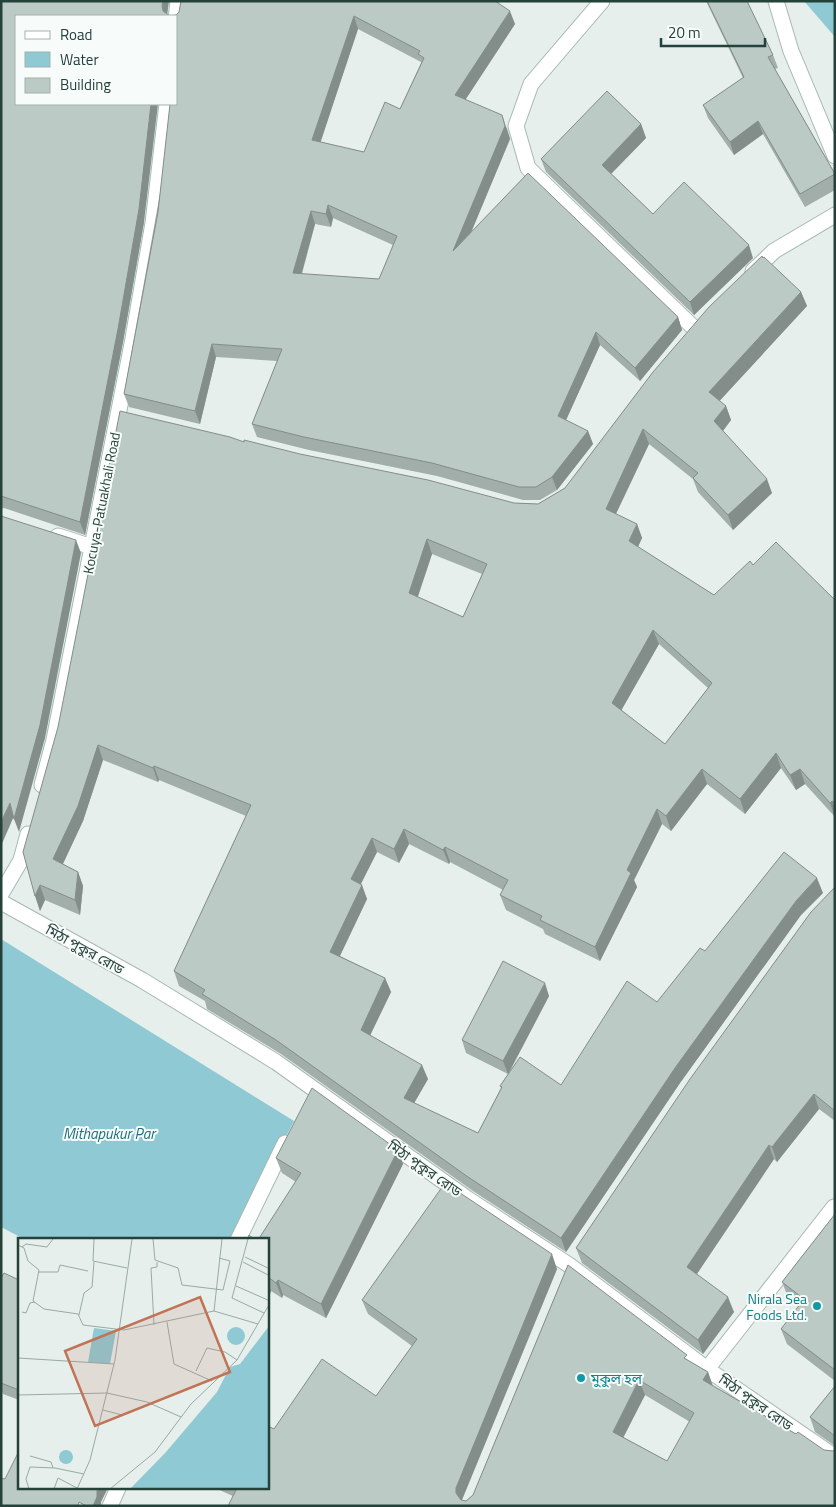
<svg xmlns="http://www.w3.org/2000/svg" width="836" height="1507" viewBox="0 0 836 1507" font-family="'Titillium Web','Noto Sans Bengali',sans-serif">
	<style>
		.water { fill: #8ec9d4 }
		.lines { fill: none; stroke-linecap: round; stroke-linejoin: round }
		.minor-casing { stroke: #a8b8b2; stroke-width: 17 }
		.tertiary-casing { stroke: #a8b8b2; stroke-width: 17 }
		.secondary-casing { stroke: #a4bbb3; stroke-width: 17 }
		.minor { stroke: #fff; stroke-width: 15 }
		.tertiary { stroke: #fff; stroke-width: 15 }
		.secondary { stroke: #fff; stroke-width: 15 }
		.wall { fill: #a1aea9; fill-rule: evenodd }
		.shaded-wall { fill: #838d89 }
		.building { fill: #bbcac4; stroke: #838d89; fill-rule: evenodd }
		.culture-dot { fill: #0f9aa8; stroke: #f7fbf9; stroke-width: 2 }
		.labels { text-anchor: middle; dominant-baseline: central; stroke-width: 4; stroke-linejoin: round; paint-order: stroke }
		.street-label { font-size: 14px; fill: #24423a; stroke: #f7fbf9 }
		.culture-label { font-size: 14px; fill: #0d838f; stroke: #f7fbf9; text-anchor: end }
		.water-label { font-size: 15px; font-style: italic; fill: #1c6f80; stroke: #f7fbf9 }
		.inset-road { fill: none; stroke: #98aaa4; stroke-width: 1 }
		.view { fill: #c07456; fill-opacity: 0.15; stroke: #c07456; stroke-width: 2.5 }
		.inset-edge { fill: none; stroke: #24423a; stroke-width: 2.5 }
	</style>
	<rect width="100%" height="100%" fill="#e6efeb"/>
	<g class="water">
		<polygon points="804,1 835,1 835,37"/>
		<polygon points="1,939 294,1121 233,1239 24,1239 1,1227"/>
	</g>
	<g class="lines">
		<defs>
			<g id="minor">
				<polyline points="602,1 531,84 516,126 528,168 695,329"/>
				<polyline points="776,1 791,51 835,156"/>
				<polyline points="753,271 774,251 835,215"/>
				<polyline points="58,536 92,547"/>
				<polyline points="238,1240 285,1143"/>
				<polyline points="707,1369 834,1207"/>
				<polyline points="110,1506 118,1488"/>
			</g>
			<polyline id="tertiary" points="1,902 142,980 276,1062 468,1199 569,1265 707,1369 835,1457"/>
			<g id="secondary">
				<polyline points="176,20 178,1"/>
				<polyline points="42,785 54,740 132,344 153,223 167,104"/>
				<polyline points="1,894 21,860 28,834"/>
			</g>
		</defs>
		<use href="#minor" class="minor-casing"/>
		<use href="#tertiary" class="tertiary-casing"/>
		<use href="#secondary" class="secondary-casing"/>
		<use href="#minor" class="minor"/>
		<use href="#tertiary" class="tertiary"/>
		<use href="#secondary" class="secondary"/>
	</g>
	<g class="wall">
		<path d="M 1,1 L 167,14 L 170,16 L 176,15 L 179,12 L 181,1 L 515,24 L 465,100 L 507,128 L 510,139 L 471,232 L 678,317 L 682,330 L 640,381 L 600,345 L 566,420 L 588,431 L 593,444 L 557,490 L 540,500 L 523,500 L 437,476 L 309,450 L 257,437 L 252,424 L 277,361 L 216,357 L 200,424 L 129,407 L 124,394 L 176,104 L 176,16 L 16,16 L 144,222 L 123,342 L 85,535 L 4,508 L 1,509 ZM 358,29 L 421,62 L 421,63 L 400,109 L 364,152 L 320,142 ZM 333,218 L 393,245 L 379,279 L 302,274 L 315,224 L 331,227 Z"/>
		<polygon points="706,1 747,1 773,55 778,68 775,69 835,174 835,190 805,207 763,134 734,155 708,118 703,105 743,78"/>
		<polygon points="641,124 646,138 611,174 653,214 753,258 694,315 546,172 541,159"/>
		<path d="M 801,292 L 807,306 L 719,401 L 726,406 L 731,420 L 723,431 L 772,493 L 733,530 L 698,492 L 693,479 L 649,444 L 616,514 L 637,524 L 642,538 L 638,547 L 714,595 L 753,565 L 835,600 L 835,817 L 805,784 L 796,790 L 781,768 L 745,814 L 707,784 L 671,831 L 662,824 L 634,880 L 637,887 L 600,961 L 545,934 L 543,929 L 506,910 L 500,895 L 503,890 L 450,862 L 449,864 L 409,844 L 399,863 L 377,852 L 361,884 L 367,899 L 340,956 L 385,978 L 391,992 L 370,1035 L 428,1079 L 414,1103 L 478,1133 L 501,1088 L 500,1086 L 508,1074 L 466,1053 L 462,1040 L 549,996 L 509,1073 L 561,1085 L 657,1002 L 705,951 L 823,893 L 801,915 L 680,1083 L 566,1252 L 473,1191 L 281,1054 L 207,1009 L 205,1001 L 179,986 L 174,971 L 246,816 L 159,780 L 158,782 L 103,760 L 83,821 L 63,864 L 78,872 L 83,886 L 80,915 L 45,900 L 40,911 L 23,852 L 244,442 L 514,503 L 538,504 L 565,488 ZM 432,554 L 482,574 L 463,617 L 418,597 ZM 659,644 L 708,688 L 665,744 L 621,710 Z"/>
		<polygon points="835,887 835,1121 819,1109 777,1162 774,1159 697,1274 734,1312 703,1354 582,1263 576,1248"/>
		<polygon points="398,1150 403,1164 326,1318 283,1295 282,1298 271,1291 268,1299 268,1240 296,1182 282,1173 276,1158"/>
		<polygon points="835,1214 835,1381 787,1344 781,1329 799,1306 788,1297 782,1282"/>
		<path d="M 568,1265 L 689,1361 L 708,1372 L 713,1386 L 824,1450 L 833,1451 L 835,1506 L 228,1506 L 233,1496 L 215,1488 L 268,1488 L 274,1429 L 376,1396 L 412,1346 L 368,1314 L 362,1300 L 557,1269 L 462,1500 L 466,1501 L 473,1495 ZM 645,1395 L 690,1422 L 667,1461 L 623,1437 Z"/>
		<polygon points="1,1278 19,1280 19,1400 3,1394 1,1389"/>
		<polygon points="835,1386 835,1446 815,1432 810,1417"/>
	</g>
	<g class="shaded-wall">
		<polygon points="163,1 169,1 167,16 163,11 162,6"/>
		<polygon points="510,11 515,24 460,108 455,95"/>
		<polygon points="354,16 358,29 317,153 312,140"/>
		<polygon points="151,104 158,104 144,222 123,342 85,535 80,522"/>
		<polygon points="502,115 510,139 458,264 453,251"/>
		<polygon points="758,121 763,134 734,155 730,142"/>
		<polygon points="641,124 646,138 607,178 602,165"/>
		<polygon points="328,205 333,218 331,227 326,214"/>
		<polygon points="311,211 315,224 298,286 293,273"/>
		<polygon points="749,245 753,258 694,315 690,302"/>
		<polygon points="801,292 807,306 714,407 709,392"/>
		<polygon points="678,317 682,330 640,381 635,368"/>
		<polygon points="596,332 600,345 562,429 558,416"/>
		<polygon points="212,344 216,357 200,424 195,411"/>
		<polygon points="726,406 731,420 719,436 714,421"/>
		<polygon points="643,429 649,444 611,524 606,509"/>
		<polygon points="588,431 593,444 557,490 552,477"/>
		<polygon points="767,479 772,493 733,530 728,515"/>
		<polygon points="637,524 642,538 634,555 629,541"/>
		<polygon points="427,539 432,554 414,607 409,593"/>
		<polygon points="76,540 81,553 45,738 19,832 14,819"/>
		<polygon points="653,630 659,644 617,718 612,703"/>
		<polygon points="98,745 103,760 83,821 58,874 53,859"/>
		<polygon points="776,753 781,768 745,814 740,799"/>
		<polygon points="154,766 159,780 158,782 153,768"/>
		<polygon points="702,769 707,784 671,831 666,816"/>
		<polygon points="800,769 805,784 796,790 790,775"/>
		<polygon points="832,801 835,807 835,817 830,803"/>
		<polygon points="10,803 14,816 1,846 1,822"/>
		<polygon points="657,809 662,824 634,880 637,887 600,961 595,947 627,870"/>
		<polygon points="404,829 409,844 399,863 394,849"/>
		<polygon points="372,838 377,852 356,893 351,879"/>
		<polygon points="445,847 450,862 449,864 443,850"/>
		<polygon points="78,872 83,886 80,915 75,900"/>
		<polygon points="817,878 823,893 801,915 680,1083 566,1252 561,1238 675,1068 796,901"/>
		<polygon points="40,885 45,900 40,911 35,896"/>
		<polygon points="362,885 367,899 335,966 330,952"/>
		<polygon points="385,978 391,992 366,1044 361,1030"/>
		<polygon points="545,983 549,996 508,1074 503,1061"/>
		<polygon points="422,1065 428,1079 409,1112 404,1098"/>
		<polygon points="814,1094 819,1109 777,1162 772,1147"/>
		<polygon points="769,1145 774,1159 692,1281 687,1267"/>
		<polygon points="398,1150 403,1164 326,1318 321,1304"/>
		<polygon points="552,1254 557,1269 461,1502 456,1493 456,1488"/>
		<polygon points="268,1280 271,1291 268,1299"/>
		<polygon points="278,1280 283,1295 282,1298 276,1283"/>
		<polygon points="728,1297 734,1312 703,1354 698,1340"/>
		<polygon points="708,1372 713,1387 703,1380"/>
		<polygon points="639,1380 645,1395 619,1446 613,1432"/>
		<polygon points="98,1488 108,1488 101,1502 101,1506 93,1506"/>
	</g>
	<g class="building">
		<path d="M 1,1 L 163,1 L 162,6 L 163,11 L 170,16 L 176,15 L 179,12 L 181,1 L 495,1 L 510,11 L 455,95 L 502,115 L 505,126 L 453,251 L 528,173 L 678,317 L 635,368 L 596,332 L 558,416 L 588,431 L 552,477 L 536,487 L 519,487 L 432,463 L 304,437 L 252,424 L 282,349 L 212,344 L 195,411 L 124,394 L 158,212 L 170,104 L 176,104 L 176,16 L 16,16 L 16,104 L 151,104 L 139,209 L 118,329 L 80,522 L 1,496 ZM 354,16 L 420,51 L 418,54 L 424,58 L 400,109 L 385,102 L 364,152 L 312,140 ZM 328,205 L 397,236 L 379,279 L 293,273 L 311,211 L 326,214 Z"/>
		<polygon points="707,1 747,1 773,55 768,57 835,174 800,194 758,121 730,142 703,105 744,77"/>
		<polygon points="607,91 641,124 602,165 653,214 684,182 749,245 690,302 541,159"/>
		<path d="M 762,256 L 763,258 L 764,257 L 801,292 L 709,392 L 726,406 L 714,421 L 767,479 L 728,515 L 693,478 L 698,473 L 643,429 L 606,509 L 637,524 L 629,541 L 714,595 L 750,561 L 753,565 L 776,542 L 835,600 L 835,803 L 832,801 L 830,803 L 800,769 L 790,775 L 776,753 L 740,799 L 702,769 L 666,816 L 657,809 L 627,870 L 631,873 L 595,947 L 540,920 L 542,916 L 500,895 L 508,880 L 445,847 L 443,850 L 404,829 L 394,849 L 372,838 L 351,879 L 362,885 L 330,952 L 385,978 L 361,1030 L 422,1065 L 404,1098 L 478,1133 L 502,1087 L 500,1086 L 520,1057 L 561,1085 L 627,981 L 657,1002 L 700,948 L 705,951 L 784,852 L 817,878 L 796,901 L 675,1068 L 561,1238 L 468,1177 L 276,1040 L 202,994 L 205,990 L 174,971 L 251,805 L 154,766 L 153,768 L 98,745 L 78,806 L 53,859 L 78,872 L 75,900 L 40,885 L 35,896 L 23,852 L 58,727 L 120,411 L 230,437 L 244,442 L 244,440 L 300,454 L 428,480 L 514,503 L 538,504 L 565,488 L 653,372 L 709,307 ZM 427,539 L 487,564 L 463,617 L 409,593 ZM 653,630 L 712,683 L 665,744 L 612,703 Z"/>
		<polygon points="1,516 76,540 40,725 14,819 10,803 1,822"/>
		<polygon points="835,887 835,1111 814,1094 772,1147 769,1145 687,1267 728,1297 698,1340 576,1248 690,1079 811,912"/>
		<polygon points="503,961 545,983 503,1061 462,1040"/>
		<polygon points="312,1088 398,1150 321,1304 278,1280 276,1283 268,1277 268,1240 258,1240 301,1173 276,1158"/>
		<path d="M 445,1183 L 552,1254 L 456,1488 L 456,1493 L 461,1500 L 466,1501 L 473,1495 L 568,1265 L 687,1355 L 684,1358 L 708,1372 L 703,1380 L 796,1434 L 798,1432 L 824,1450 L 833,1451 L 835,1449 L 835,1506 L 228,1506 L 237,1488 L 268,1488 L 268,1426 L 274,1429 L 322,1359 L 376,1396 L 417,1339 L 362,1300 ZM 639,1380 L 694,1413 L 667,1461 L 613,1432 Z"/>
		<polygon points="835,1214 835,1370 781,1329 804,1299 782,1282"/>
		<polygon points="249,1235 255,1240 247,1240"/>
		<polygon points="4,1273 19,1280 19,1390 1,1383 1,1278"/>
		<polygon points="835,1386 835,1436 810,1417"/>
		<polygon points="19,1451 19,1488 98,1488 97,1490 97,1497 93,1506 86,1506 79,1502 78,1506 1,1506 1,1478 5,1479"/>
	</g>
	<g class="culture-dot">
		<circle cx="817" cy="1306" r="5"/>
		<circle cx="581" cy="1378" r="5"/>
	</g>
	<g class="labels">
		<g class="street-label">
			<text transform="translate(101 503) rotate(-79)">Kocuya-Patuakhali Road</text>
			<text transform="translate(85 949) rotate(29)">মিঠা পুকুর রোড</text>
			<text transform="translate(425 1168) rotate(35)">মিঠা পুকুর রোড</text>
			<text transform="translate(756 1402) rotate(35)">মিঠা পুকুর রোড</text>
		</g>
		<g class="culture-label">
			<text x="807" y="1298">Nirala Sea<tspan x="807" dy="16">Foods Ltd.</tspan></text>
			<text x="591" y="1378" text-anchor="start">মুকুল হল</text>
		</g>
		<g class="water-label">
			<text x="109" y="1133">Mithapukur Par</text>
		</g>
	</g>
	<g transform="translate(18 1238)">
		<rect width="251" height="251" fill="#e6efeb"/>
		<path d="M 251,88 L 251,251 L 112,251 L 148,214 L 199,154 L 212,129 L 222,126 ZM209 98a9 9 0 1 1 18 0a9 9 0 1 1-18 0ZM 76,90 L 98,93 L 92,126 L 70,124 ZM41 219a7 7 0 1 1 14 0a7 7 0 1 1-14 0Z" fill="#8ec9d4"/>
		<path class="inset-road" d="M 76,1 L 75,23 L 109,30M 135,1 L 137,22 L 160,30 L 164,47 L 205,52 L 212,23 L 201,20M 230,1 L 214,60 L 246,75M 0,7 L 6,10 L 10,23 L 21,32 L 15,63 L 26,71 L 60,76 L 65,87 L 106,92 L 196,73 L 240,86M 4,9 L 8,6 L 29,9 L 35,1M 227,19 L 252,31M 225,24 L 252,38M 21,34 L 40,34 L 42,27 L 70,33M 218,48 L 252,63M 196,73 L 204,1M 4,74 L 8,75 L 12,65 L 17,64M 61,77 L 66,55 L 74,49 L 76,24M 149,84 L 156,126 L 194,143M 136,87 L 133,30 L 139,29 L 139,24M 0,120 L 96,126M 178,133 L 189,110 L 207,114 L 219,122M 0,157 L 89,155 L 129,164 L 163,179M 85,172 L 104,177M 12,218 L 33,224 L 35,230M 11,251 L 8,241 L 12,229 L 37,230 L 66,236M 36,251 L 40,240 L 59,250M 59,251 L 72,222 L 97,122 L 114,1M 92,251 L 137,214 L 173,166 L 219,122 L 252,65"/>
		<path class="view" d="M 182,59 L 212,134 L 77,188 L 47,113 Z"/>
		<rect width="251" height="251" class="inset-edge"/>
	</g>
	<rect width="836" height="1507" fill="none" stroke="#24423a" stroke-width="5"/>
	<rect x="15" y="15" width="162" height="90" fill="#f7fbf9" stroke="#a3b1ad"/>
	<rect x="25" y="31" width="25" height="8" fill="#ffffff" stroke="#a3b1ad"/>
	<text x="60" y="40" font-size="15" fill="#24423a">Road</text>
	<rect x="25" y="52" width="25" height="15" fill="#8ec9d4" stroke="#a3b1ad"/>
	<text x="60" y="65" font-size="15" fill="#24423a">Water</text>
	<rect x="25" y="78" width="25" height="15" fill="#bbcac4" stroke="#a3b1ad"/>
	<text x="60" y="90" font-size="15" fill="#24423a">Building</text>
	<path d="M661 38v8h104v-8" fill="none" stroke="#24423a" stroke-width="2.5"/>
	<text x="668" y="38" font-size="15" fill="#24423a" stroke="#f7fbf9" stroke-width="4" paint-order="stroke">20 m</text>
</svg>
